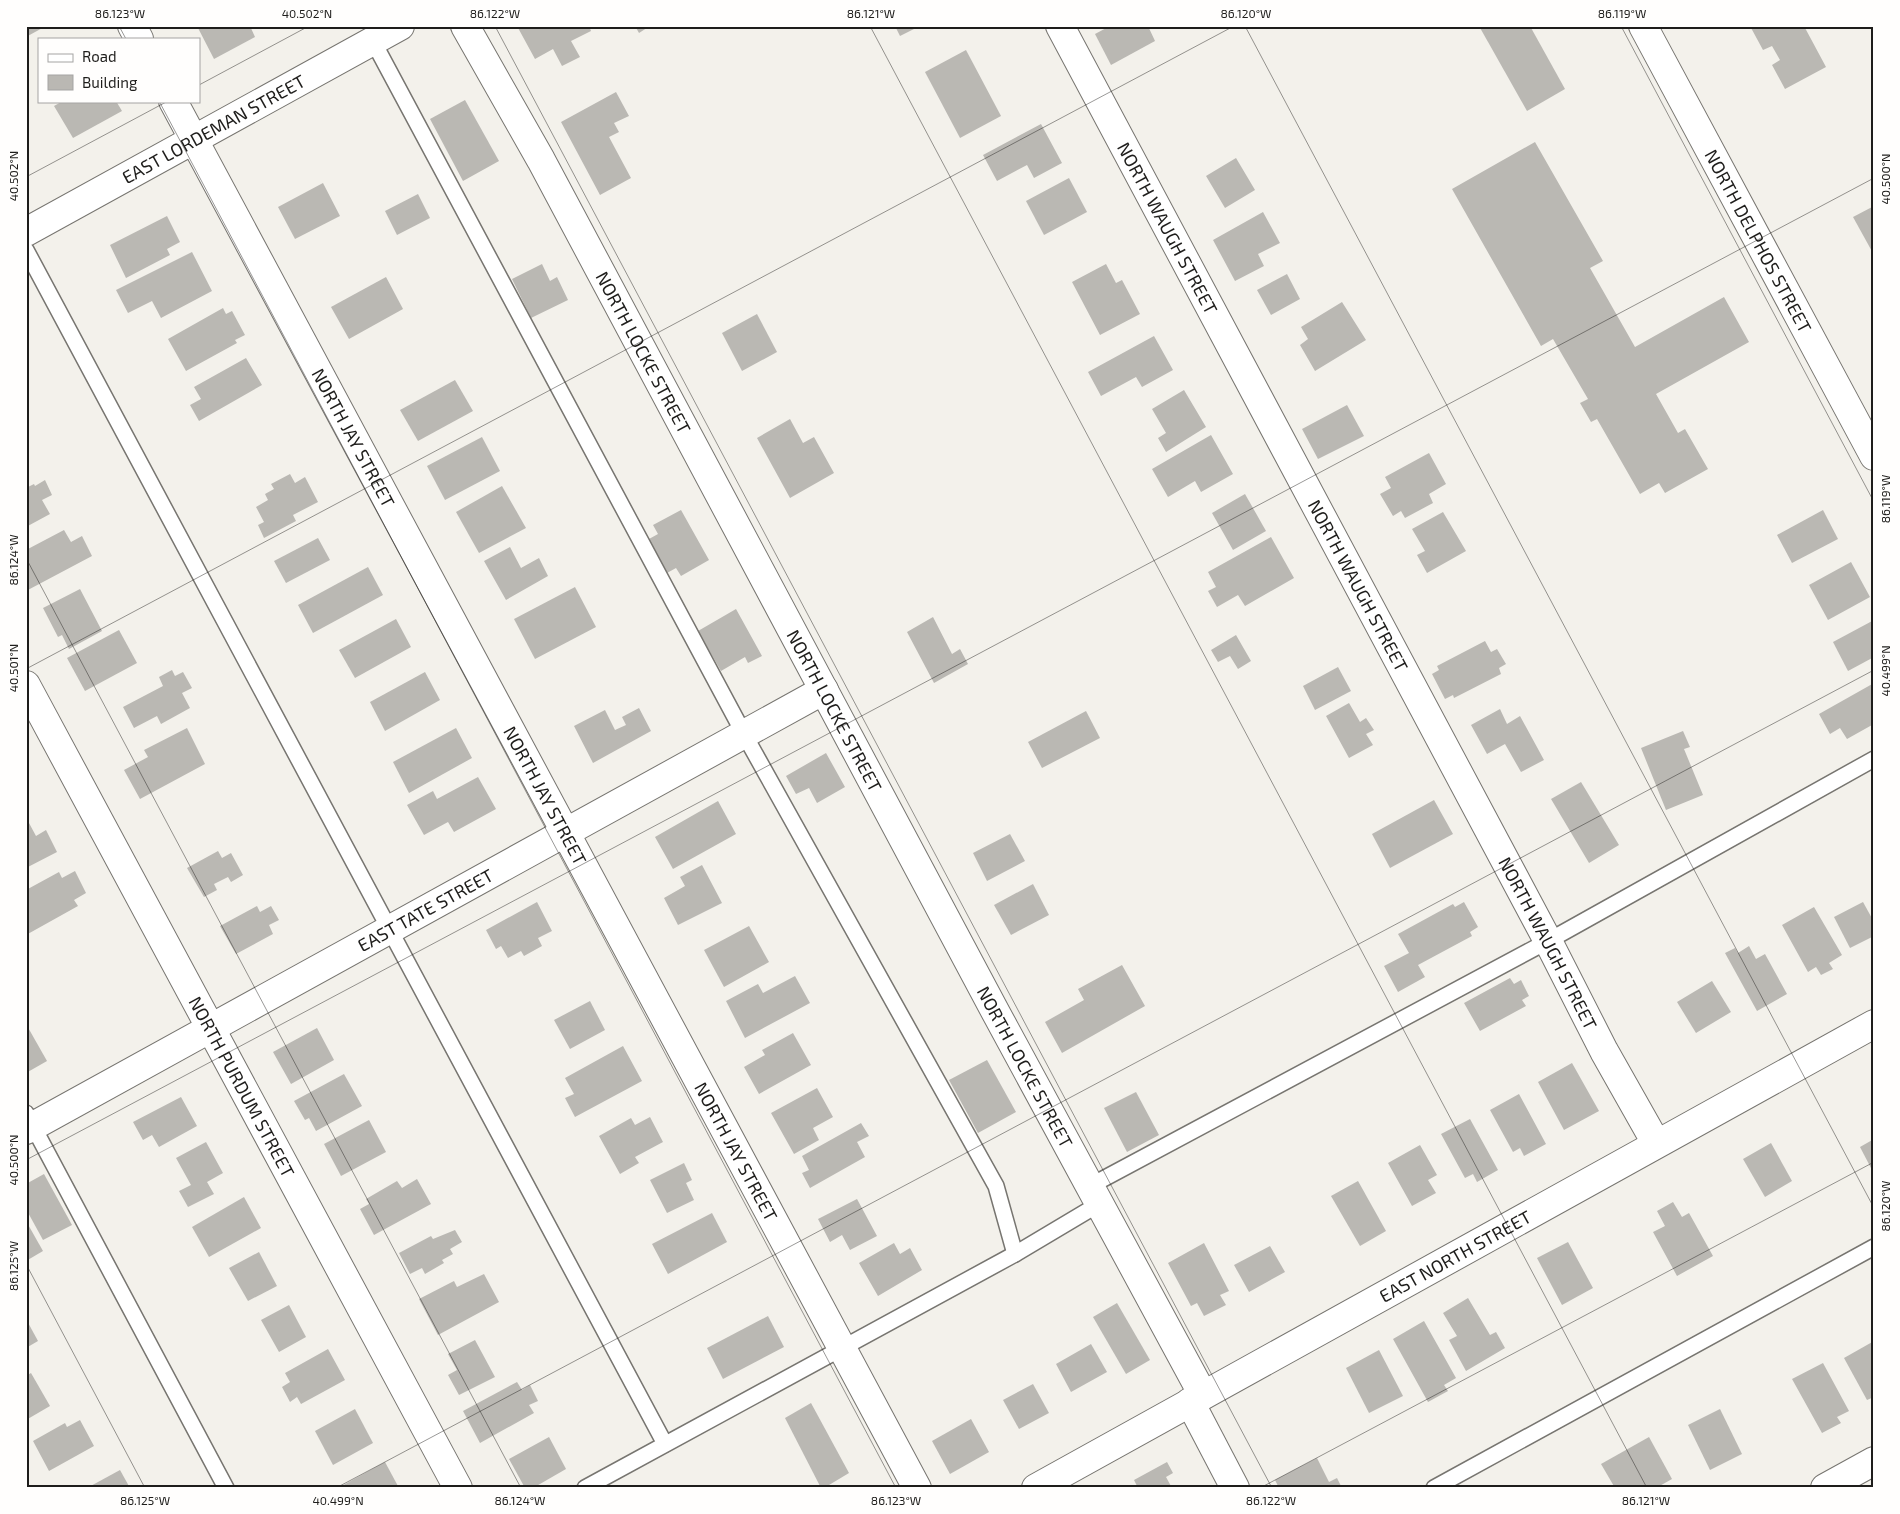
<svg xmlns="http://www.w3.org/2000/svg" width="1900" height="1514" viewBox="0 0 1900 1514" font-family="'Exo 2',sans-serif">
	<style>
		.building { fill: #bab8b3 }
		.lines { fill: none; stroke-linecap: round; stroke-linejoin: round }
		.service-casing { stroke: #777570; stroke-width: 18 }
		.minor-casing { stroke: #777570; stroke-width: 30 }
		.tertiary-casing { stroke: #777570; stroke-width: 30 }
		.service { stroke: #fff; stroke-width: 15 }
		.minor { stroke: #fff; stroke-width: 28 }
		.tertiary { stroke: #fff; stroke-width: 28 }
		.ticks { fill: none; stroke: #1e1d1b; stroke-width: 1; stroke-opacity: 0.45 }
		.labels { text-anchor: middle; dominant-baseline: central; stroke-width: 4.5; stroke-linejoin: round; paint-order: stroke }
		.street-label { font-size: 18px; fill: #1e1d1b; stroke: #fffefd }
		.neatline { fill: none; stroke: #1e1d1b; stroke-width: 2 }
		.ticks-label { font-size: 12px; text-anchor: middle; fill: #1e1d1b }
	</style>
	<rect width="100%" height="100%" fill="#f3f1eb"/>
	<g class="building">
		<polygon points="26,26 46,26 26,37"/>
		<polygon points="197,26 250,26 255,37 214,59"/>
		<polygon points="517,26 589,26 591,31 571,41 580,57 562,66 553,49 535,59"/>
		<polygon points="635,26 650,26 639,33"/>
		<polygon points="895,26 920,26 900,36"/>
		<polygon points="1110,26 1148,26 1155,41 1111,65 1095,34"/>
		<polygon points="1479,26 1530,26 1565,89 1527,111"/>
		<polygon points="1750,26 1804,26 1826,67 1785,89 1772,65 1780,60 1772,46 1763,50"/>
		<polygon points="966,50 1001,116 960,138 925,72"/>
		<polygon points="616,92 629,116 614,123 619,132 609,137 631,178 600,195 561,122"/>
		<polygon points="465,100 499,161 463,181 430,119"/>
		<polygon points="63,101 116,101 122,111 73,138 54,106"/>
		<polygon points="1041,124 1062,163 1034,178 1027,165 997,181 983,155"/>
		<polygon points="1535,142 1603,261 1590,268 1635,347 1724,297 1749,342 1656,394 1678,433 1685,429 1708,469 1665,493 1659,483 1640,494 1597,419 1591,422 1580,403 1588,399 1553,339 1541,346 1452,189"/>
		<polygon points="1236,158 1255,190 1225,208 1206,176"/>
		<polygon points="1069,178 1087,212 1044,235 1026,201"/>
		<polygon points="323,183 340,216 295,239 278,207"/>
		<polygon points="418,194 430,218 397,235 385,211"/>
		<polygon points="1874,206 1874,255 1853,217"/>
		<polygon points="1263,212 1280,243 1258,254 1264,266 1235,281 1213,240"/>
		<polygon points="167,216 180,242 167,249 170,255 126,278 110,245"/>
		<polygon points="192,252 212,291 161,318 152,301 128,313 116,290"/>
		<polygon points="542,264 550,281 557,277 568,300 531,318 512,279"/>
		<polygon points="1106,264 1116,283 1122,280 1140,314 1100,335 1072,282"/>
		<polygon points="1287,274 1300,299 1271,315 1257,290"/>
		<polygon points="386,277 403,309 349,339 331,307"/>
		<polygon points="1342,302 1366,340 1315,371 1300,345 1308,339 1301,327"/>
		<polygon points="223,308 226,314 232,311 245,335 235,340 237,343 186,371 168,339"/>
		<polygon points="757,314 777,352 742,371 722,333"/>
		<polygon points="1154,336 1173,370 1142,387 1136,377 1101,396 1088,372"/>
		<polygon points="246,358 262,385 199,421 190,405 201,399 194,387"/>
		<polygon points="455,380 473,411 418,441 400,410"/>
		<polygon points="1184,390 1206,427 1166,452 1158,438 1166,433 1152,409"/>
		<polygon points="1347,405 1364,436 1318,459 1302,429"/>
		<polygon points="790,419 803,443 814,437 834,473 790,498 757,438"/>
		<polygon points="1211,435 1233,474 1201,492 1195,481 1168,497 1152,469"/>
		<polygon points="482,437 500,471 445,500 427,466"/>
		<polygon points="1429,453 1446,484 1429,494 1433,503 1405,518 1401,511 1393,516 1380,494 1391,488 1385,477"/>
		<polygon points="290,474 295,483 305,477 318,502 293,515 296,521 264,538 258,525 264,522 256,507 268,500 265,494 274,489 271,484"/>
		<polygon points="45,480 52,495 42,500 50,514 26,527 26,488 34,484 35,486"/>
		<polygon points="502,486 526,528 479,553 456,512"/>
		<polygon points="1245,494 1266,531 1233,550 1212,513"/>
		<polygon points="681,510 709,560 681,576 676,568 667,573 649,539 658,534 653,525"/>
		<polygon points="1823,510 1838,539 1792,563 1777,535"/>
		<polygon points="1443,512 1466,551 1427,573 1417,555 1425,551 1412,529"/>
		<polygon points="64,530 71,542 82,536 92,556 26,591 26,550"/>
		<polygon points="1271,537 1294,578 1245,606 1238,595 1217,607 1208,591 1216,587 1208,572"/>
		<polygon points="318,538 330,560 286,583 274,561"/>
		<polygon points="510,547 521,568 539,558 548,576 506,600 484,561"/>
		<polygon points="1851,562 1870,597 1828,620 1809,585"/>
		<polygon points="368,567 383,595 313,633 298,605"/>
		<polygon points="575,587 596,627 535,659 514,619"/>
		<polygon points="80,589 102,631 69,649 62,635 58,637 43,608"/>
		<polygon points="736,609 762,656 748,663 745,657 721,671 698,631"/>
		<polygon points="933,617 952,654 960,649 968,664 934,683 907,632"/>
		<polygon points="396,619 411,647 355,678 339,650"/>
		<polygon points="1874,620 1874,657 1848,671 1833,642"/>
		<polygon points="119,630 137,663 85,691 67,658"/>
		<polygon points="1236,635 1251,661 1238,669 1230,656 1218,662 1211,650"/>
		<polygon points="1485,641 1491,652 1497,649 1506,664 1499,668 1501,674 1454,698 1453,695 1445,699 1432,674 1439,670 1437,666"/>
		<polygon points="1338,667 1351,691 1315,710 1303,686"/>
		<polygon points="172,670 175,676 183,672 192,688 182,693 190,708 161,724 157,716 134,728 123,707 163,686 159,677"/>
		<polygon points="425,672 440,700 385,731 370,702"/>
		<polygon points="1874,683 1874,728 1872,725 1847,739 1840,728 1830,734 1819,714"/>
		<polygon points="1349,703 1360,722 1366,718 1374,730 1366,734 1373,745 1349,758 1326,716"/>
		<polygon points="639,708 651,731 593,763 574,726 605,710 615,730 626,725 622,717"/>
		<polygon points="1500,709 1507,724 1520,716 1544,760 1521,772 1505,744 1487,754 1471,725"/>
		<polygon points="1086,711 1100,738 1042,768 1028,742"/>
		<polygon points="187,728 205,764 140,799 124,770 148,757 144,750"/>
		<polygon points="456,728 472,758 409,793 393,762"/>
		<polygon points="1683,731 1690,747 1684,749 1703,795 1666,810 1641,748"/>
		<polygon points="826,753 845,787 817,803 809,788 796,794 786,776"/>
		<polygon points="478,777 496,809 454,832 448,822 424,835 407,805 433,791 437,799"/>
		<polygon points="1581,782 1619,845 1589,863 1551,799"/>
		<polygon points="1434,800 1453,834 1390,868 1372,834"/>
		<polygon points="718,801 736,834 673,869 655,837"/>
		<polygon points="29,823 36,836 46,830 57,852 26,868 26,825"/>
		<polygon points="1010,834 1025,861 987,881 973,853"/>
		<polygon points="218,851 222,858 231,853 243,875 231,882 228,877 214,884 217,890 204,897 187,868"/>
		<polygon points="702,865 722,903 678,925 664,898 685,886 680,877"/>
		<polygon points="75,871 86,893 74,900 78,906 26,935 26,890 59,872 62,878"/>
		<polygon points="1033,884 1049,915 1011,935 994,905"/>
		<polygon points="537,902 552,931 538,938 542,946 524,956 521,951 508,958 501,946 496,949 486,930"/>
		<polygon points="1464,902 1478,927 1470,932 1472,936 1418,965 1425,977 1398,992 1384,966 1409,953 1398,934 1453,904 1455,907"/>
		<polygon points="1863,902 1874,922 1874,936 1850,948 1834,917"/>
		<polygon points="257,906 260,912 271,906 279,920 269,925 273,934 236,954 220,926"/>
		<polygon points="1814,907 1842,955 1829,963 1833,969 1821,975 1816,967 1808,972 1782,925"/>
		<polygon points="749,926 769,962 724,987 704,950"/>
		<polygon points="1749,946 1756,959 1765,954 1787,994 1757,1011 1725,953 1735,948 1738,953"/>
		<polygon points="1122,965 1145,1006 1062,1053 1045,1022 1084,1000 1078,989"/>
		<polygon points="795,976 810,1003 745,1038 726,1001 758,984 763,993"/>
		<polygon points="1510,978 1514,984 1521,980 1529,996 1522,1000 1526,1006 1480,1031 1464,1003"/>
		<polygon points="1712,981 1731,1012 1696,1033 1677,1002"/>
		<polygon points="590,1001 605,1030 570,1049 554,1020"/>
		<polygon points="26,1024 47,1061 26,1073"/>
		<polygon points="317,1028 334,1060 291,1084 273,1052"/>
		<polygon points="793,1033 811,1065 759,1094 744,1067 765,1055 762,1050"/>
		<polygon points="623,1046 642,1081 575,1117 565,1098 574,1094 565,1078"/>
		<polygon points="987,1060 1016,1112 978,1133 949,1080"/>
		<polygon points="1572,1063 1599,1111 1564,1130 1538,1082"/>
		<polygon points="344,1074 362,1106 316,1131 309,1118 305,1120 294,1101"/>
		<polygon points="817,1088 833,1117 813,1128 819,1140 794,1154 771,1113"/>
		<polygon points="1136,1092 1159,1135 1127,1152 1104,1108"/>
		<polygon points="1519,1094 1546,1144 1524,1156 1520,1148 1513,1152 1490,1110"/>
		<polygon points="181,1097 197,1126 159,1147 152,1135 143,1140 133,1122"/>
		<polygon points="650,1117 663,1142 635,1157 639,1163 620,1174 599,1136 631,1118 635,1125"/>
		<polygon points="1470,1119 1498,1170 1477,1182 1473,1174 1465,1178 1441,1134"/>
		<polygon points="369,1120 386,1152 341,1176 324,1144"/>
		<polygon points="861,1123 869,1136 857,1142 865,1157 810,1188 802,1173 809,1170 802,1156"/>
		<polygon points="1874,1139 1874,1170 1872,1170 1860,1147"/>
		<polygon points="206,1142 223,1173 207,1182 214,1194 188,1207 179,1191 191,1185 176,1158"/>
		<polygon points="1771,1143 1792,1181 1765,1197 1743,1159"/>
		<polygon points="1420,1145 1437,1175 1428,1180 1436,1193 1412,1206 1388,1163"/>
		<polygon points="684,1163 692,1180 686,1183 694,1200 667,1213 650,1180"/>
		<polygon points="44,1174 72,1225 43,1240 26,1209 26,1184"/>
		<polygon points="417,1179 431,1204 374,1235 360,1209 369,1204 366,1199 397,1181 402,1188"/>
		<polygon points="1358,1181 1386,1231 1360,1246 1331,1196"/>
		<polygon points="244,1197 261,1228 209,1257 192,1227"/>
		<polygon points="857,1199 877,1236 850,1250 842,1235 830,1242 818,1219"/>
		<polygon points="1673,1202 1682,1217 1689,1213 1713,1256 1677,1276 1653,1232 1665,1226 1657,1211"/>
		<polygon points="712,1213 727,1242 668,1274 652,1244"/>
		<polygon points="26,1221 43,1251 26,1261"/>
		<polygon points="455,1230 462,1242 450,1249 453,1254 442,1260 444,1263 425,1274 422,1268 410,1274 399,1253 431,1236 433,1239"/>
		<polygon points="1568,1242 1593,1288 1562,1305 1537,1258"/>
		<polygon points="894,1243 900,1254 910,1248 922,1270 878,1296 859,1263"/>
		<polygon points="1204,1243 1229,1291 1220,1295 1226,1305 1204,1316 1197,1303 1191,1306 1168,1263"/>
		<polygon points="1270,1246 1285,1272 1249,1292 1234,1265"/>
		<polygon points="259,1252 277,1286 248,1301 229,1268"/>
		<polygon points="484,1274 499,1302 438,1335 419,1299 454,1281 457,1287"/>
		<polygon points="1468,1298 1490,1335 1496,1332 1505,1348 1466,1371 1449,1340 1457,1336 1443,1313"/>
		<polygon points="1117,1303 1150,1360 1126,1374 1093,1317"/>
		<polygon points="289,1305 306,1337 279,1352 261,1320"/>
		<polygon points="768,1316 784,1347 723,1379 707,1348"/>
		<polygon points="26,1319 38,1341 26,1348"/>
		<polygon points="1424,1321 1456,1378 1444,1385 1448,1391 1428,1402 1393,1339"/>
		<polygon points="475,1340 495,1377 459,1395 448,1375 457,1370 448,1354"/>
		<polygon points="1874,1341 1874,1397 1867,1400 1844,1358"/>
		<polygon points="1091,1344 1107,1372 1071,1392 1056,1364"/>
		<polygon points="328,1349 345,1380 301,1404 297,1397 290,1402 282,1387 290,1382 285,1373"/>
		<polygon points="1379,1350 1403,1396 1369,1413 1346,1368"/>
		<polygon points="1823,1363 1849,1411 1837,1417 1841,1423 1822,1433 1792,1379"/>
		<polygon points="31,1373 50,1406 26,1420 26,1376"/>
		<polygon points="517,1382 522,1390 530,1385 538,1401 529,1405 534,1413 480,1443 463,1411"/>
		<polygon points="1033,1384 1049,1413 1019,1429 1003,1400"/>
		<polygon points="811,1403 849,1473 824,1488 821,1488 785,1418"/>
		<polygon points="355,1409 373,1443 333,1465 315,1431"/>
		<polygon points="1720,1409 1742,1454 1710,1470 1688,1425"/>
		<polygon points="971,1419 989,1452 950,1474 932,1441"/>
		<polygon points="80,1420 94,1446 49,1471 33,1441 65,1423 67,1427"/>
		<polygon points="549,1437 566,1469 533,1488 525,1488 509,1459"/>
		<polygon points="1649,1437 1672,1479 1656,1488 1615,1488 1601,1464"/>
		<polygon points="1317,1458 1329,1482 1337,1478 1342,1488 1279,1488 1275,1480"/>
		<polygon points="385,1462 399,1488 338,1488"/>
		<polygon points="1167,1462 1173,1473 1166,1477 1172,1488 1138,1488 1134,1480"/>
		<polygon points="120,1470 130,1488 87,1488"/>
	</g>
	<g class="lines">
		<defs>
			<g id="service">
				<polyline points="373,41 744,734 996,1186 1015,1254"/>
				<polyline points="26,250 665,1444"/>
				<polyline points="26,1113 226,1488"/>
				<polyline points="1090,1186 1548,941 1874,759"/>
				<polyline points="585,1488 1015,1254 1099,1204"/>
				<polyline points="1434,1488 1874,1247"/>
			</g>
			<g id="minor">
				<polyline points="132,26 139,39"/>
				<path id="s1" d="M 1060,26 L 1548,941 L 1604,1051 L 1656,1143"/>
				<path id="s2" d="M 1643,26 L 1874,456"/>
				<path id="s3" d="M 173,101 L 917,1488"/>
				<path id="s4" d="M 26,232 L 400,26"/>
				<path id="s5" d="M 26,685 L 458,1488"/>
				<path id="s6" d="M 26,1130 L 824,690"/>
				<polyline points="1825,1488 1874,1461"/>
			</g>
			<g id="tertiary">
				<path id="s7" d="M 465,26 L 541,160 L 996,1013 L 1203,1395"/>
				<polyline points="1190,1402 1235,1488"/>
				<path id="s8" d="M 1036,1488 L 1874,1024"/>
			</g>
		</defs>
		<use href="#service" class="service-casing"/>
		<use href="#minor" class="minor-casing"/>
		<use href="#tertiary" class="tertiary-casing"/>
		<use href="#service" class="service"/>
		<use href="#minor" class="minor"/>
		<use href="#tertiary" class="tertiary"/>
	</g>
	<path class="ticks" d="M 119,26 L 126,39M 495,26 L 1272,1488M 870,26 L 1647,1488M 1245,26 L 1874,1208M 1621,26 L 1874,502M 199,85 L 309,26M 159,101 L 896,1488M 26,177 L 168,101M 26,558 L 521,1488M 26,669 L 1234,26M 26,1160 L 1874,178M 26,1264 L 145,1488M 336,1488 L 1874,670M 1260,1488 L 1874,1162"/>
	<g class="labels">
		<g class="street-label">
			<text stroke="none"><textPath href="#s4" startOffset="214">EAST LORDEMAN STREET</textPath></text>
			<text stroke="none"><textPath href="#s1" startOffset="229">NORTH WAUGH STREET</textPath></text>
			<text stroke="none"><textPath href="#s2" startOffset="244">NORTH DELPHOS STREET</textPath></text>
			<text stroke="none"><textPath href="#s7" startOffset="372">NORTH LOCKE STREET</textPath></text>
			<text stroke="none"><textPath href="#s3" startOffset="382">NORTH JAY STREET</textPath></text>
			<text stroke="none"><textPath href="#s1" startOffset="634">NORTH WAUGH STREET</textPath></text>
			<text stroke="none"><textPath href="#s7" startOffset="778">NORTH LOCKE STREET</textPath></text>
			<text stroke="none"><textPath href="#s3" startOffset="788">NORTH JAY STREET</textPath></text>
			<text stroke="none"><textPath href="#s6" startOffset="456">EAST TATE STREET</textPath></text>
			<text stroke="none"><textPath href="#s1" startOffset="1039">NORTH WAUGH STREET</textPath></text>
			<text stroke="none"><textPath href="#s7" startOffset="1182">NORTH LOCKE STREET</textPath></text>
			<text stroke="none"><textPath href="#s5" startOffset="456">NORTH PURDUM STREET</textPath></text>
			<text stroke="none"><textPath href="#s3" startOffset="1192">NORTH JAY STREET</textPath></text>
			<text stroke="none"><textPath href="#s8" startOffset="479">EAST NORTH STREET</textPath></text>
		</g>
	</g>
	<rect width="1900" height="1514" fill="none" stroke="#fffefd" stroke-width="55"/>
	<rect x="38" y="38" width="162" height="65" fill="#fffefd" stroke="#a5a4a3"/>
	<rect x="48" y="54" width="25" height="8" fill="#ffffff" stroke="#a5a4a3"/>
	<text x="82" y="62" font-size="15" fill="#1e1d1b">Road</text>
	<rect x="48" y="75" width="25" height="15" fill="#bab8b3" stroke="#a5a4a3"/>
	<text x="82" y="88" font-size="15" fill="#1e1d1b">Building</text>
	<rect x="28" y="28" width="1844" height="1458" class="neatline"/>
	<g class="ticks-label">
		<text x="120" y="18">86.123°W</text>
		<text x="307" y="18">40.502°N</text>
		<text x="495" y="18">86.122°W</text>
		<text x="871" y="18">86.121°W</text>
		<text x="1246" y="18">86.120°W</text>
		<text x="1622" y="18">86.119°W</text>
		<text transform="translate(14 176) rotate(-90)" y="4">40.502°N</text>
		<text transform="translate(1886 179) rotate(-90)" y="4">40.500°N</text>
		<text transform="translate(1886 499) rotate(-90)" y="4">86.119°W</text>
		<text transform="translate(14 560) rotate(-90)" y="4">86.124°W</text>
		<text transform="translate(14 668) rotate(-90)" y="4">40.501°N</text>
		<text transform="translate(1886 671) rotate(-90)" y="4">40.499°N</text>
		<text transform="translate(14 1160) rotate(-90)" y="4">40.500°N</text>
		<text transform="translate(1886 1206) rotate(-90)" y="4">86.120°W</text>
		<text transform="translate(14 1266) rotate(-90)" y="4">86.125°W</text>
		<text x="145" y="1505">86.125°W</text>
		<text x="338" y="1505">40.499°N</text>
		<text x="520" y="1505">86.124°W</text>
		<text x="896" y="1505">86.123°W</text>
		<text x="1271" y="1505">86.122°W</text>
		<text x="1646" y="1505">86.121°W</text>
	</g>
</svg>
